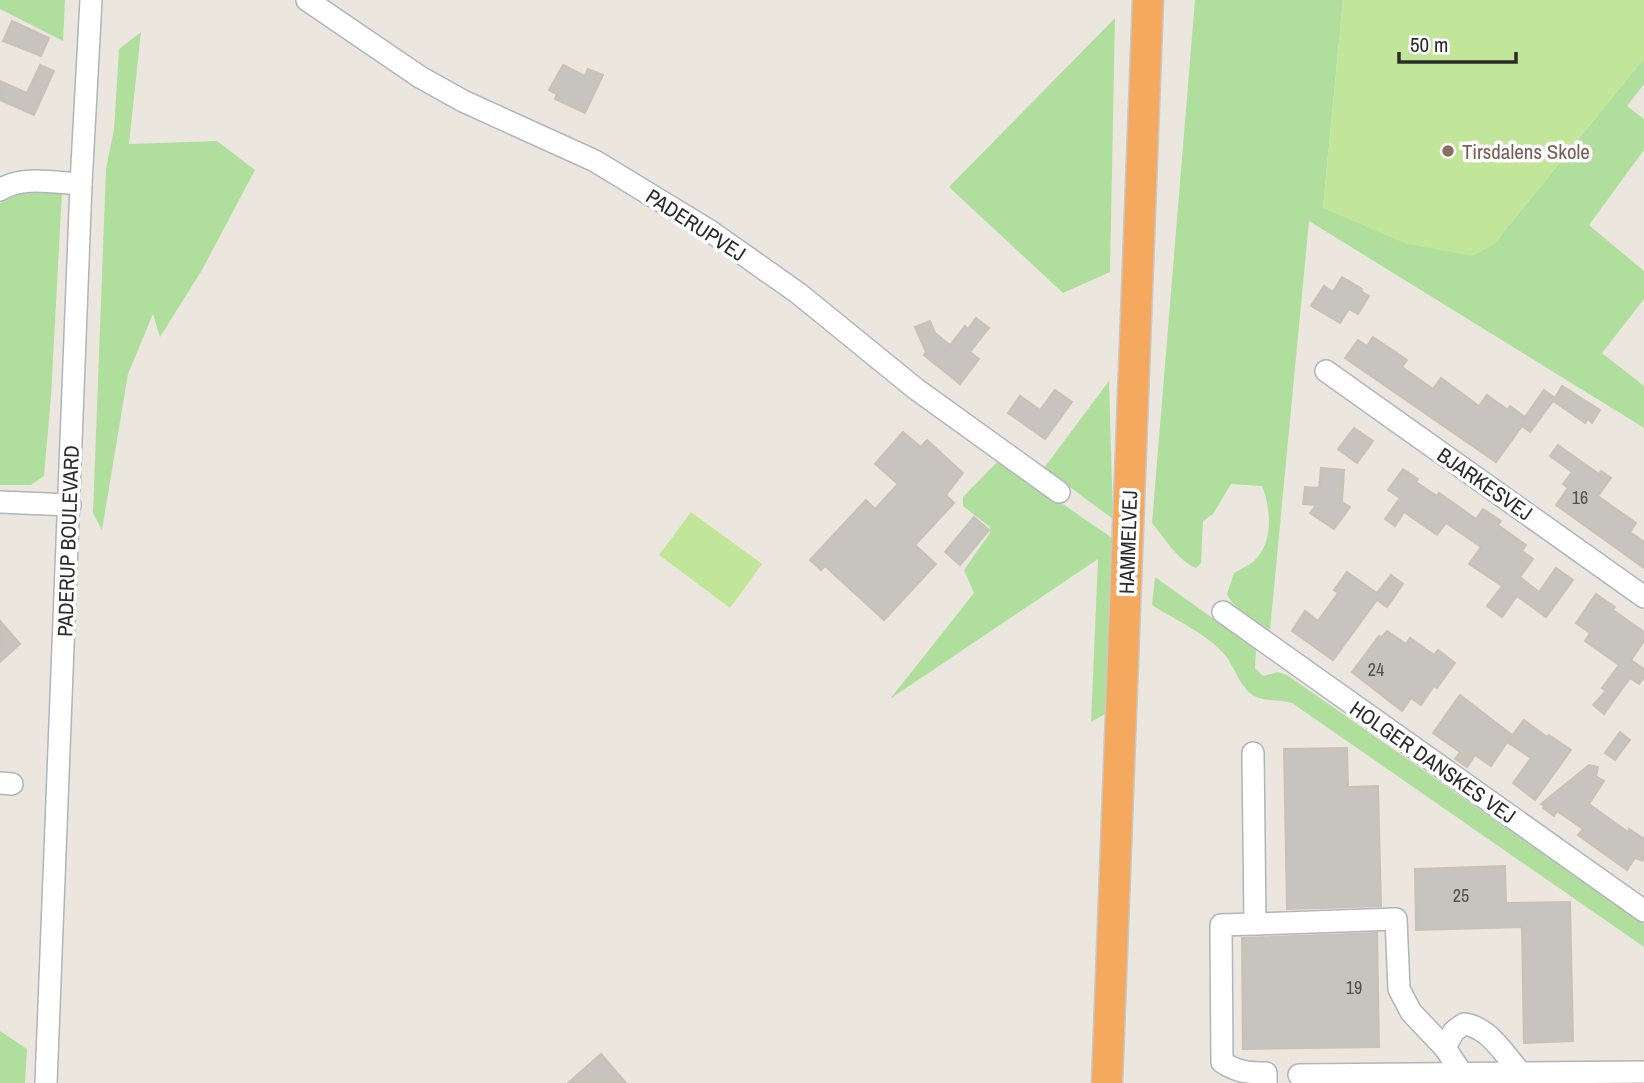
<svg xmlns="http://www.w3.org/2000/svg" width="1644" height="1083" viewBox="0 0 1644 1083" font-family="'Archivo Narrow',sans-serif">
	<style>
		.green { fill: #b0df9d }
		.pitch { fill: #c1e69a }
		.building { fill: #c7c3bd; stroke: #c7c2b7; stroke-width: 2 }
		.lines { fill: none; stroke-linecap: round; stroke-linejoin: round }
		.minor-casing { stroke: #b1b3be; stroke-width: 24 }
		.highway-casing { stroke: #c8c8c8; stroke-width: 33 }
		.minor { stroke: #fff; stroke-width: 21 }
		.highway { stroke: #f5a95f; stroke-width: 30 }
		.education-dot { fill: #8d6e63; stroke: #fff; stroke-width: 2.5 }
		.labels { text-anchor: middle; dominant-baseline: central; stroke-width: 7; stroke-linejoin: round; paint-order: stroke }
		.number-label { font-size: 18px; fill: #525150 }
		.education-label { font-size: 21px; fill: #785e54; stroke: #fff; text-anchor: start }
		.street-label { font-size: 21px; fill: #2b2b2b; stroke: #fff }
	</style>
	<rect width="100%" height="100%" fill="#ece7de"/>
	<g class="green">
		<polygon points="0,0 65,0 63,41 0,9"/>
		<path d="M 1195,0 L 1343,0 L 1323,208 L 1494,244 L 1644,58 L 1644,84 L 1627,106 L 1644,119 L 1644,150 L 1589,225 L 1644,271 L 1644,299 L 1602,353 L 1644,386 L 1644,428 L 1309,221 L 1270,630 C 1256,620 1234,610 1227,594 L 1234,573 C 1240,569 1248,566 1254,561 C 1274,543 1271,508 1262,486 L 1231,484 L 1213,514 L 1203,521 L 1201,563 L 1196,568 C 1178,561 1164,537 1152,523 Z"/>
		<polygon points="1115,18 1110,272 1063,293 949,187"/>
		<polygon points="141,32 129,144 217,141 255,170 202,270 160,337 153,314 128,374 102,530 93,513 106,169 114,129 119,49"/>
		<polygon points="27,190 62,191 51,397 44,476 31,485 0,485 0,203"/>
		<polygon points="1109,381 1113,519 1044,468"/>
		<polygon points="999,460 1112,538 1112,710 1091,722 1098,559 890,699 974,593 964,570 990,533 990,527 963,506 963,497"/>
		<path d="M 1155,577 L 1253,647 L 1256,651 L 1255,668 L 1263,676 L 1278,672 L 1287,675 L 1644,924 L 1644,947 L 1292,703 C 1280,699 1265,702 1254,696 C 1239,686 1236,669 1225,655 C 1210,636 1174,619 1152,605 Z"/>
		<polygon points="0,1031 27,1049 25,1083 0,1083"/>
	</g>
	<g class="pitch">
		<polygon points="1343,0 1644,0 1644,58 1494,244 1473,256 1407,244 1323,208"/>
		<polygon points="691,512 762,564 730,608 659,555"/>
	</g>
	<g class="building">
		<polygon points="12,21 49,38 41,56 3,41"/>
		<polygon points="40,65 54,71 34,115 0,100 0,81 27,93"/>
		<polygon points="563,65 585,76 588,69 603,75 585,113 555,99 557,94 549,90"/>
		<polygon points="1342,277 1362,289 1361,291 1369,296 1358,314 1349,309 1340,323 1311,306 1324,286 1333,292"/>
		<polygon points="976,318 989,328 970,352 979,359 960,384 924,355 926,352 915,327 930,321 935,333 950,345 965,326 968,329"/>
		<polygon points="1373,337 1407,360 1402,367 1433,389 1441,378 1479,406 1487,395 1508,410 1510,406 1525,417 1544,390 1555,398 1562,386 1600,410 1592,423 1588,419 1585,423 1553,401 1530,432 1522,426 1496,462 1345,358 1358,340 1367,346"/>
		<polygon points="1055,390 1072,402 1045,439 1008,413 1020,396 1040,410"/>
		<polygon points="1354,428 1373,441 1357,463 1338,449"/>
		<polygon points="903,432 921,447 927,440 963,473 946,495 954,503 915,545 936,564 884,620 825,566 821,570 810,560 866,500 875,509 898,484 875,464"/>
		<polygon points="1558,445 1599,474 1601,471 1611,478 1598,496 1636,523 1630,532 1644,542 1644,568 1556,505 1568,488 1563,484 1572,472 1550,456"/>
		<polygon points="1321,468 1344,470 1342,502 1350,507 1334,529 1310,513 1316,505 1303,504 1305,487 1319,488"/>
		<polygon points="1403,469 1418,479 1416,482 1437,496 1439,493 1476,519 1483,509 1501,521 1498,525 1526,545 1522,551 1533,559 1520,577 1539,592 1556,568 1573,580 1546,617 1517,596 1502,617 1487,606 1502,586 1469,564 1481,547 1446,523 1437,535 1404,512 1395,526 1385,519 1400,498 1388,490"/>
		<polygon points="974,517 989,530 960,565 945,552"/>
		<polygon points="1347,572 1377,593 1391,575 1403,584 1387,607 1377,600 1333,660 1292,631 1305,611 1318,621 1338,593 1334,590"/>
		<polygon points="1596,594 1615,607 1613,610 1644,632 1644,641 1631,660 1644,669 1644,677 1639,684 1630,678 1604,714 1593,705 1606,691 1602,688 1619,665 1585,641 1590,633 1576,623"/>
		<polygon points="0,621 20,644 0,662"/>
		<polygon points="1387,631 1406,644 1410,638 1434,655 1438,650 1455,663 1437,688 1434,686 1421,705 1411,698 1402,711 1352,672 1379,636 1381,638"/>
		<polygon points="1460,695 1512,735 1491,766 1475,755 1467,767 1455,759 1460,752 1433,733"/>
		<polygon points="1524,720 1547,737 1549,735 1571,750 1535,800 1513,783 1531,758 1507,742"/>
		<polygon points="1620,732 1630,740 1615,760 1605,753"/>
		<polygon points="1347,748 1348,787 1378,786 1381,906 1287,909 1284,749"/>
		<polygon points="1589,765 1598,767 1596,776 1604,781 1589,804 1628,832 1629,829 1644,839 1644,861 1635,858 1627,870 1578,835 1583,829 1557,811 1554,816 1543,808 1545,806 1541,804"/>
		<polygon points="1505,866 1506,903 1570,902 1573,1041 1524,1043 1522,927 1416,930 1415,869"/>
		<polygon points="1377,933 1379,1047 1243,1049 1242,938"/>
		<polygon points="601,1054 626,1083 568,1083"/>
	</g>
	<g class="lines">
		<defs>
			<g id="minor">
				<polyline points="307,0 420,77 463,101 595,161 710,231 798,293 916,389 1059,492"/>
				<path d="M 0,190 C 21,175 56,183 81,184"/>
				<polyline points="1326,371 1644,597"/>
				<polyline points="0,502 70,505"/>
				<polyline points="1223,612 1644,911"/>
				<polyline points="1253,753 1255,924 1396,919 1399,989 1411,1012 1445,1048 1461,1072"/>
				<polyline points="0,783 12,784"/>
				<path d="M 1255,924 L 1221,925 L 1222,1062 C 1237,1072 1248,1073 1266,1073 L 1266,1083"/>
				<path d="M 1445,1048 L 1454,1031 L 1464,1024 C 1489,1027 1504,1054 1520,1072"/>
				<polyline points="1299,1075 1644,1072"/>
				<polyline points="46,1083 81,184 91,0"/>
			</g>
			<polyline id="highway" points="1107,1083 1148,0"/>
		</defs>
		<use href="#minor" class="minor-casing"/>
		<use href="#highway" class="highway-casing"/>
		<use href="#minor" class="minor"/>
		<use href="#highway" class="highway"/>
	</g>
	<circle class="education-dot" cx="1448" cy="151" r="7"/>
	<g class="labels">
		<g class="number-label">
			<text x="1580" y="497">16</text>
			<text x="1376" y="669">24</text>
			<text x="1461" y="895">25</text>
			<text x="1354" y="987">19</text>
		</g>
		<g class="education-label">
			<text x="1462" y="151">Tirsdalens Skole</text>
		</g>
		<g class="street-label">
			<text transform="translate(696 225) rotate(33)">PADERUPVEJ</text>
			<text transform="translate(1485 484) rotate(35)">BJARKESVEJ</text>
			<text transform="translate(68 541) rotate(-88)">PADERUP BOULEVARD</text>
			<text transform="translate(1128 542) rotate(-88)">HAMMELVEJ</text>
			<text transform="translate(1433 762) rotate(35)">HOLGER DANSKES VEJ</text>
		</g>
	</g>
	<path d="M1399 52v10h117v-10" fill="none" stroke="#2b2b2b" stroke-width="3.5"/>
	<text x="1410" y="52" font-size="21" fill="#2b2b2b" stroke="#ffffff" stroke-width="5" paint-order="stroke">50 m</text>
</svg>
